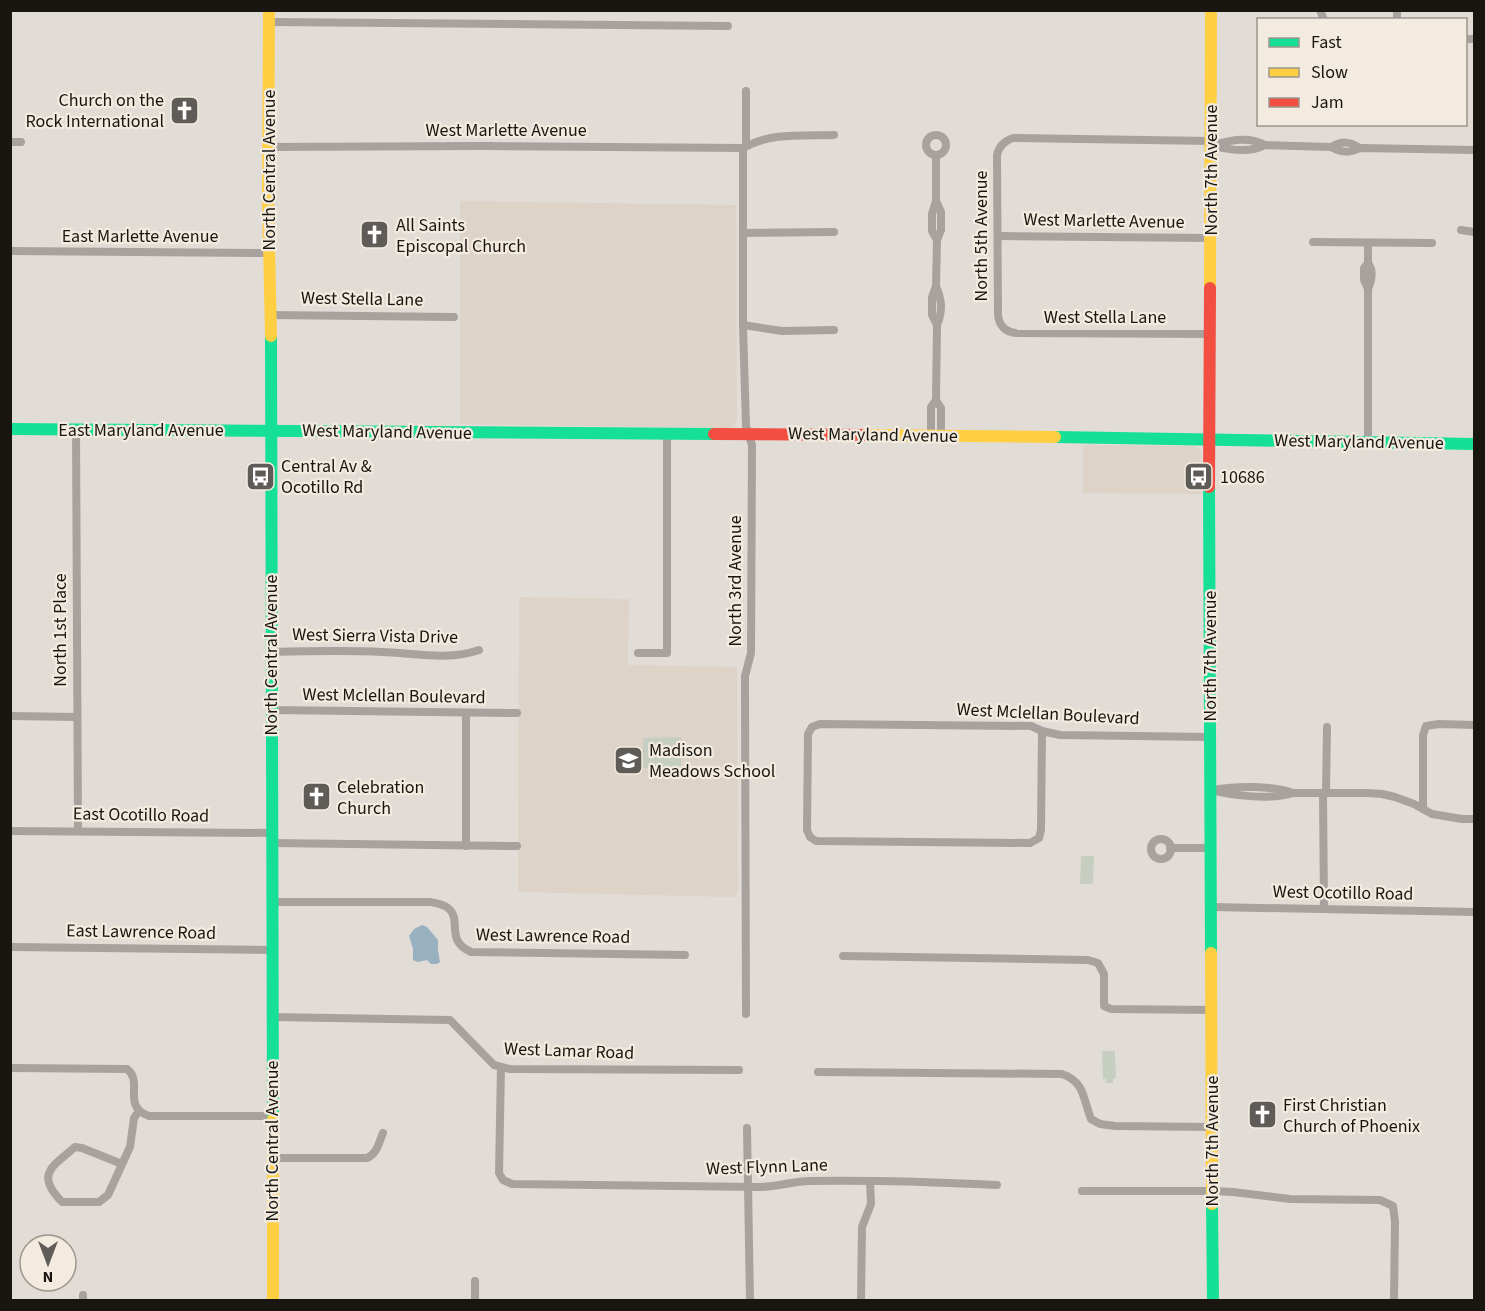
<svg xmlns="http://www.w3.org/2000/svg" width="1485" height="1311" viewBox="0 0 1485 1311" font-family="'Source Sans 3',sans-serif">
	<style>
		.built { fill: #ddd3c7 }
		.green { fill: #c6cec1 }
		.water { fill: #98b1c1 }
		.lines { fill: none; stroke-linecap: round; stroke-linejoin: round }
		.street { stroke: #a7a29d; stroke-width: 8 }
		.fast { stroke: #16e098; stroke-width: 12 }
		.slow { stroke: #ffcf43; stroke-width: 12 }
		.jam { stroke: #f24e42; stroke-width: 12 }
		.labels { text-anchor: middle; dominant-baseline: central; stroke-width: 4.5; stroke-linejoin: round; paint-order: stroke }
		.poi-label { font-size: 18px; fill: #191612; stroke: #f3ebdf; text-anchor: start }
		.street-label { font-size: 18px; fill: #191612; stroke: #f3ebdf }
	</style>
	<rect width="100%" height="100%" fill="#e2dcd7"/>
	<g class="built">
		<polygon points="460,201 736,205 737,421 734,426 729,428 722,428 460,424"/>
		<polygon points="1083,445 1194,446 1199,449 1201,453 1201,494 1083,493"/>
		<polygon points="519,597 629,599 628,665 737,667 738,893 733,897 518,892"/>
	</g>
	<g class="green">
		<polygon points="681,737 681,768 643,768 643,738"/>
		<polygon points="1081,856 1094,856 1093,884 1080,884"/>
		<polygon points="1102,1051 1115,1051 1116,1078 1113,1079 1113,1083 1106,1083 1106,1079 1103,1079"/>
	</g>
	<polygon class="water" points="422,925 427,927 438,940 438,950 440,962 437,964 431,964 427,960 418,962 413,960 413,949 409,936 414,929"/>
	<g class="lines">
		<g class="street">
			<polyline points="1320,10 1324,20"/>
			<polyline points="1397,20 1397,10"/>
			<polyline points="269,22 728,26"/>
			<polyline points="1466,39 1474,39"/>
			<polyline points="746,91 746,146"/>
			<circle cx="936" cy="145" r="10"/>
			<polyline points="10,142 21,142"/>
			<path d="M 1214,145 C 1231,140 1249,136 1265,145"/>
			<path d="M 1211,146 C 1229,149 1248,154 1265,145 L 1331,147 C 1342,153 1350,153 1360,148 L 1474,150"/>
			<polyline points="268,147 480,146 743,148"/>
			<path d="M 1331,147 C 1342,141 1349,141 1360,148"/>
			<polyline points="743,148 743,325 746,426 752,445 751,653 745,676 745,690 746,1014"/>
			<path d="M 743,148 C 771,132 803,136 834,135"/>
			<polyline points="936,155 936,201 932,214 932,231 937,240"/>
			<polyline points="1461,230 1474,232"/>
			<polyline points="743,233 834,232"/>
			<polyline points="998,236 1210,238"/>
			<polyline points="1313,242 1432,243"/>
			<polyline points="1368,243 1368,263 1364,268 1364,280 1368,289"/>
			<polyline points="10,251 269,253"/>
			<path d="M 936,286 C 942,300 943,311 937,325"/>
			<polyline points="269,315 454,317"/>
			<polyline points="743,325 782,331 834,330"/>
			<path d="M 1210,334 L 1016,333 C 1005,332 999,325 998,315 L 997,155 C 999,146 1004,141 1013,138 L 1211,141"/>
			<polyline points="936,400 941,408 941,436"/>
			<polyline points="76,429 78,831"/>
			<polyline points="931,436 931,407 936,400 937,325 932,315 932,297 936,286 937,240 941,230 941,212 936,201"/>
			<path d="M 1368,443 L 1368,289 C 1372,280 1374,271 1368,263"/>
			<path d="M 271,652 C 308,651 345,650 382,652 C 413,653 448,661 479,650"/>
			<polyline points="638,653 667,653 667,434"/>
			<polyline points="271,710 517,713"/>
			<polyline points="10,716 77,717"/>
			<polyline points="1042,731 1041,830 1039,838 1030,843 816,841 810,837 807,830 808,734 812,727 820,724 1031,726 1042,731 1060,735 1210,737"/>
			<path d="M 1211,790 C 1233,796 1272,800 1293,793 L 1367,793 L 1382,794 L 1395,797 L 1414,804 L 1432,814 L 1462,819 L 1474,819"/>
			<path d="M 1213,790 C 1235,786 1272,785 1293,793"/>
			<polyline points="1323,793 1324,909"/>
			<polyline points="1326,793 1327,727"/>
			<polyline points="1423,809 1423,735 1426,726 1439,724 1474,725"/>
			<polyline points="10,831 271,833"/>
			<circle cx="1161" cy="849" r="10"/>
			<polyline points="271,843 517,846"/>
			<polyline points="466,846 466,713"/>
			<polyline points="1170,848 1211,848"/>
			<path d="M 272,902 L 430,902 C 436,903 443,904 448,908 C 463,920 444,940 471,952 L 685,955"/>
			<polyline points="1212,907 1474,912"/>
			<polyline points="10,947 272,950"/>
			<polyline points="843,956 1088,960 1098,963 1104,974 1104,1006 1111,1009 1212,1010"/>
			<polyline points="272,1017 450,1020 494,1065 510,1069 739,1070"/>
			<path d="M 501,1067 L 499,1173 L 503,1180 L 512,1184 L 760,1187 C 777,1187 793,1181 810,1181 C 873,1180 935,1182 997,1185"/>
			<path d="M 10,1068 L 127,1069 C 144,1081 121,1107 149,1116 L 272,1116"/>
			<path d="M 818,1072 L 1062,1074 C 1085,1082 1083,1099 1091,1119 L 1100,1124 L 1115,1126 L 1212,1127"/>
			<polyline points="747,1128 750,1300"/>
			<path d="M 272,1158 L 367,1158 C 377,1154 379,1142 383,1133"/>
			<path d="M 122,1164 L 82,1148 L 75,1147 C 52,1167 35,1174 62,1202 L 99,1202 L 108,1195 L 130,1147 L 134,1118 L 139,1111"/>
			<polyline points="1082,1191 1213,1191 1233,1192 1290,1199 1380,1200 1393,1206 1395,1222 1394,1300"/>
			<polyline points="83,1300 83,1295"/>
			<polyline points="475,1300 475,1281"/>
			<polyline points="861,1300 862,1227 871,1204 870,1181"/>
		</g>
		<g class="fast">
			<polyline points="271,336 273,1119"/>
			<polyline points="10,429 714,434"/>
			<polyline points="1055,437 1474,444"/>
			<polyline points="1209,487 1211,953"/>
			<polyline points="1212,1204 1213,1300"/>
		</g>
		<g class="slow">
			<polyline points="269,10 268,198 271,336"/>
			<polyline points="1210,288 1211,10"/>
			<polyline points="868,435 1055,437"/>
			<polyline points="1211,953 1212,1204"/>
			<polyline points="273,1119 273,1300"/>
		</g>
		<g class="jam">
			<polyline points="714,434 868,435"/>
			<polyline points="1209,487 1210,288"/>
		</g>
	</g>
	<defs>
		<symbol id="church-square" viewBox="-11 -11 22 22"><rect x="-9" y="-9" width="18" height="18" rx="4" fill="#5f5b57" stroke="#f3ebdf"/><path d="M-1.2-6h2.4v3.5h3.3v2.4h-3.3V6h-2.4V-.1h-3.3v-2.4h3.3Z" fill="#fff"/></symbol>
		<symbol id="bus-square" viewBox="-11 -11 22 22"><rect x="-9" y="-9" width="18" height="18" rx="4" fill="#5f5b57" stroke="#f3ebdf"/><path d="M-5-6H5V4H4V6H2V4H-2V6H-4V4H-5ZM-3.5-4V0h7V-4ZM-3.5 1.2v1.5H-2V1.2ZM2 1.2v1.5H3.5V1.2Z" fill="#fff"/></symbol>
		<symbol id="school-square" viewBox="-11 -11 22 22"><rect x="-9" y="-9" width="18" height="18" rx="4" fill="#5f5b57" stroke="#f3ebdf"/><path d="M0-5L7-2L0 1L-7-2ZM-4 1L0 2.5L4 1V4Q0 6-4 4Z" fill="#fff"/></symbol>
	</defs>
	<g fill-rule="evenodd">
		<use href="#church-square" x="168" y="94" width="33" height="33"/>
		<use href="#church-square" x="358" y="218" width="33" height="33"/>
		<use href="#bus-square" x="244" y="460" width="33" height="33"/>
		<use href="#bus-square" x="1182" y="460" width="33" height="33"/>
		<use href="#school-square" x="612" y="744" width="33" height="33"/>
		<use href="#church-square" x="300" y="780" width="33" height="33"/>
		<use href="#church-square" x="1246" y="1098" width="33" height="33"/>
	</g>
	<g class="labels">
		<g class="poi-label">
			<text x="164" y="100" text-anchor="end">Church on the<tspan x="164" dy="21">Rock International</tspan></text>
			<text x="396" y="225">All Saints<tspan x="396" dy="21">Episcopal Church</tspan></text>
			<text x="281" y="466">Central Av &amp;<tspan x="281" dy="21">Ocotillo Rd</tspan></text>
			<text x="1220" y="477">10686</text>
			<text x="649" y="750">Madison<tspan x="649" dy="21">Meadows School</tspan></text>
			<text x="337" y="787">Celebration<tspan x="337" dy="21">Church</tspan></text>
			<text x="1283" y="1105">First Christian<tspan x="1283" dy="21">Church of Phoenix</tspan></text>
		</g>
		<g class="street-label">
			<text x="506" y="130">West Marlette Avenue</text>
			<text transform="translate(269 170) rotate(-90)">North Central Avenue</text>
			<text transform="translate(1211 170) rotate(-90)">North 7th Avenue</text>
			<text transform="translate(1104 221) rotate(1)">West Marlette Avenue</text>
			<text x="140" y="236">East Marlette Avenue</text>
			<text transform="translate(981 236) rotate(-90)">North 5th Avenue</text>
			<text transform="translate(362 299) rotate(1)">West Stella Lane</text>
			<text x="1105" y="317">West Stella Lane</text>
			<text x="141" y="430">East Maryland Avenue</text>
			<text transform="translate(387 432) rotate(1)">West Maryland Avenue</text>
			<text transform="translate(873 435) rotate(1)">West Maryland Avenue</text>
			<text transform="translate(1359 442) rotate(1)">West Maryland Avenue</text>
			<text transform="translate(735 581) rotate(-90)">North 3rd Avenue</text>
			<text transform="translate(60 630) rotate(-90)">North 1st Place</text>
			<text transform="translate(375 636) rotate(1)">West Sierra Vista Drive</text>
			<text transform="translate(271 655) rotate(-90)">North Central Avenue</text>
			<text transform="translate(1210 656) rotate(-90)">North 7th Avenue</text>
			<text transform="translate(394 696) rotate(1)">West Mclellan Boulevard</text>
			<text transform="translate(1048 714) rotate(3)">West Mclellan Boulevard</text>
			<text transform="translate(141 815) rotate(1)">East Ocotillo Road</text>
			<text transform="translate(1343 893) rotate(1)">West Ocotillo Road</text>
			<text transform="translate(141 932) rotate(1)">East Lawrence Road</text>
			<text transform="translate(553 936) rotate(1)">West Lawrence Road</text>
			<text transform="translate(569 1051) rotate(2)">West Lamar Road</text>
			<text transform="translate(272 1141) rotate(-90)">North Central Avenue</text>
			<text transform="translate(1212 1141) rotate(-90)">North 7th Avenue</text>
			<text transform="translate(767 1167) rotate(-2)">West Flynn Lane</text>
		</g>
	</g>
	<rect width="1485" height="1311" fill="none" stroke="#191612" stroke-width="24"/>
	<rect x="1257" y="18" width="210" height="108" fill="#f3ebdf" stroke="#9c968d" stroke-width="1.5"/>
	<rect x="1269" y="38" width="30" height="9" fill="#16e098" stroke="#9c968d" stroke-width="1.5"/>
	<text x="1311" y="48" font-size="18" fill="#191612">Fast</text>
	<rect x="1269" y="68" width="30" height="9" fill="#ffcf43" stroke="#9c968d" stroke-width="1.5"/>
	<text x="1311" y="78" font-size="18" fill="#191612">Slow</text>
	<rect x="1269" y="98" width="30" height="9" fill="#f24e42" stroke="#9c968d" stroke-width="1.5"/>
	<text x="1311" y="108" font-size="18" fill="#191612">Jam</text>
	<g transform="translate(48 1263) rotate(180)"><circle r="28" fill="#f3ebdf" stroke="#9c968d" stroke-width="1.5"/>
	<path d="M0-4.5L10 22L0 15L-10 22Z" fill="#5f5b57"/>
	<text y="-9" font-size="16" font-weight="bold" text-anchor="middle" fill="#191612">N</text>
	</g>
</svg>
